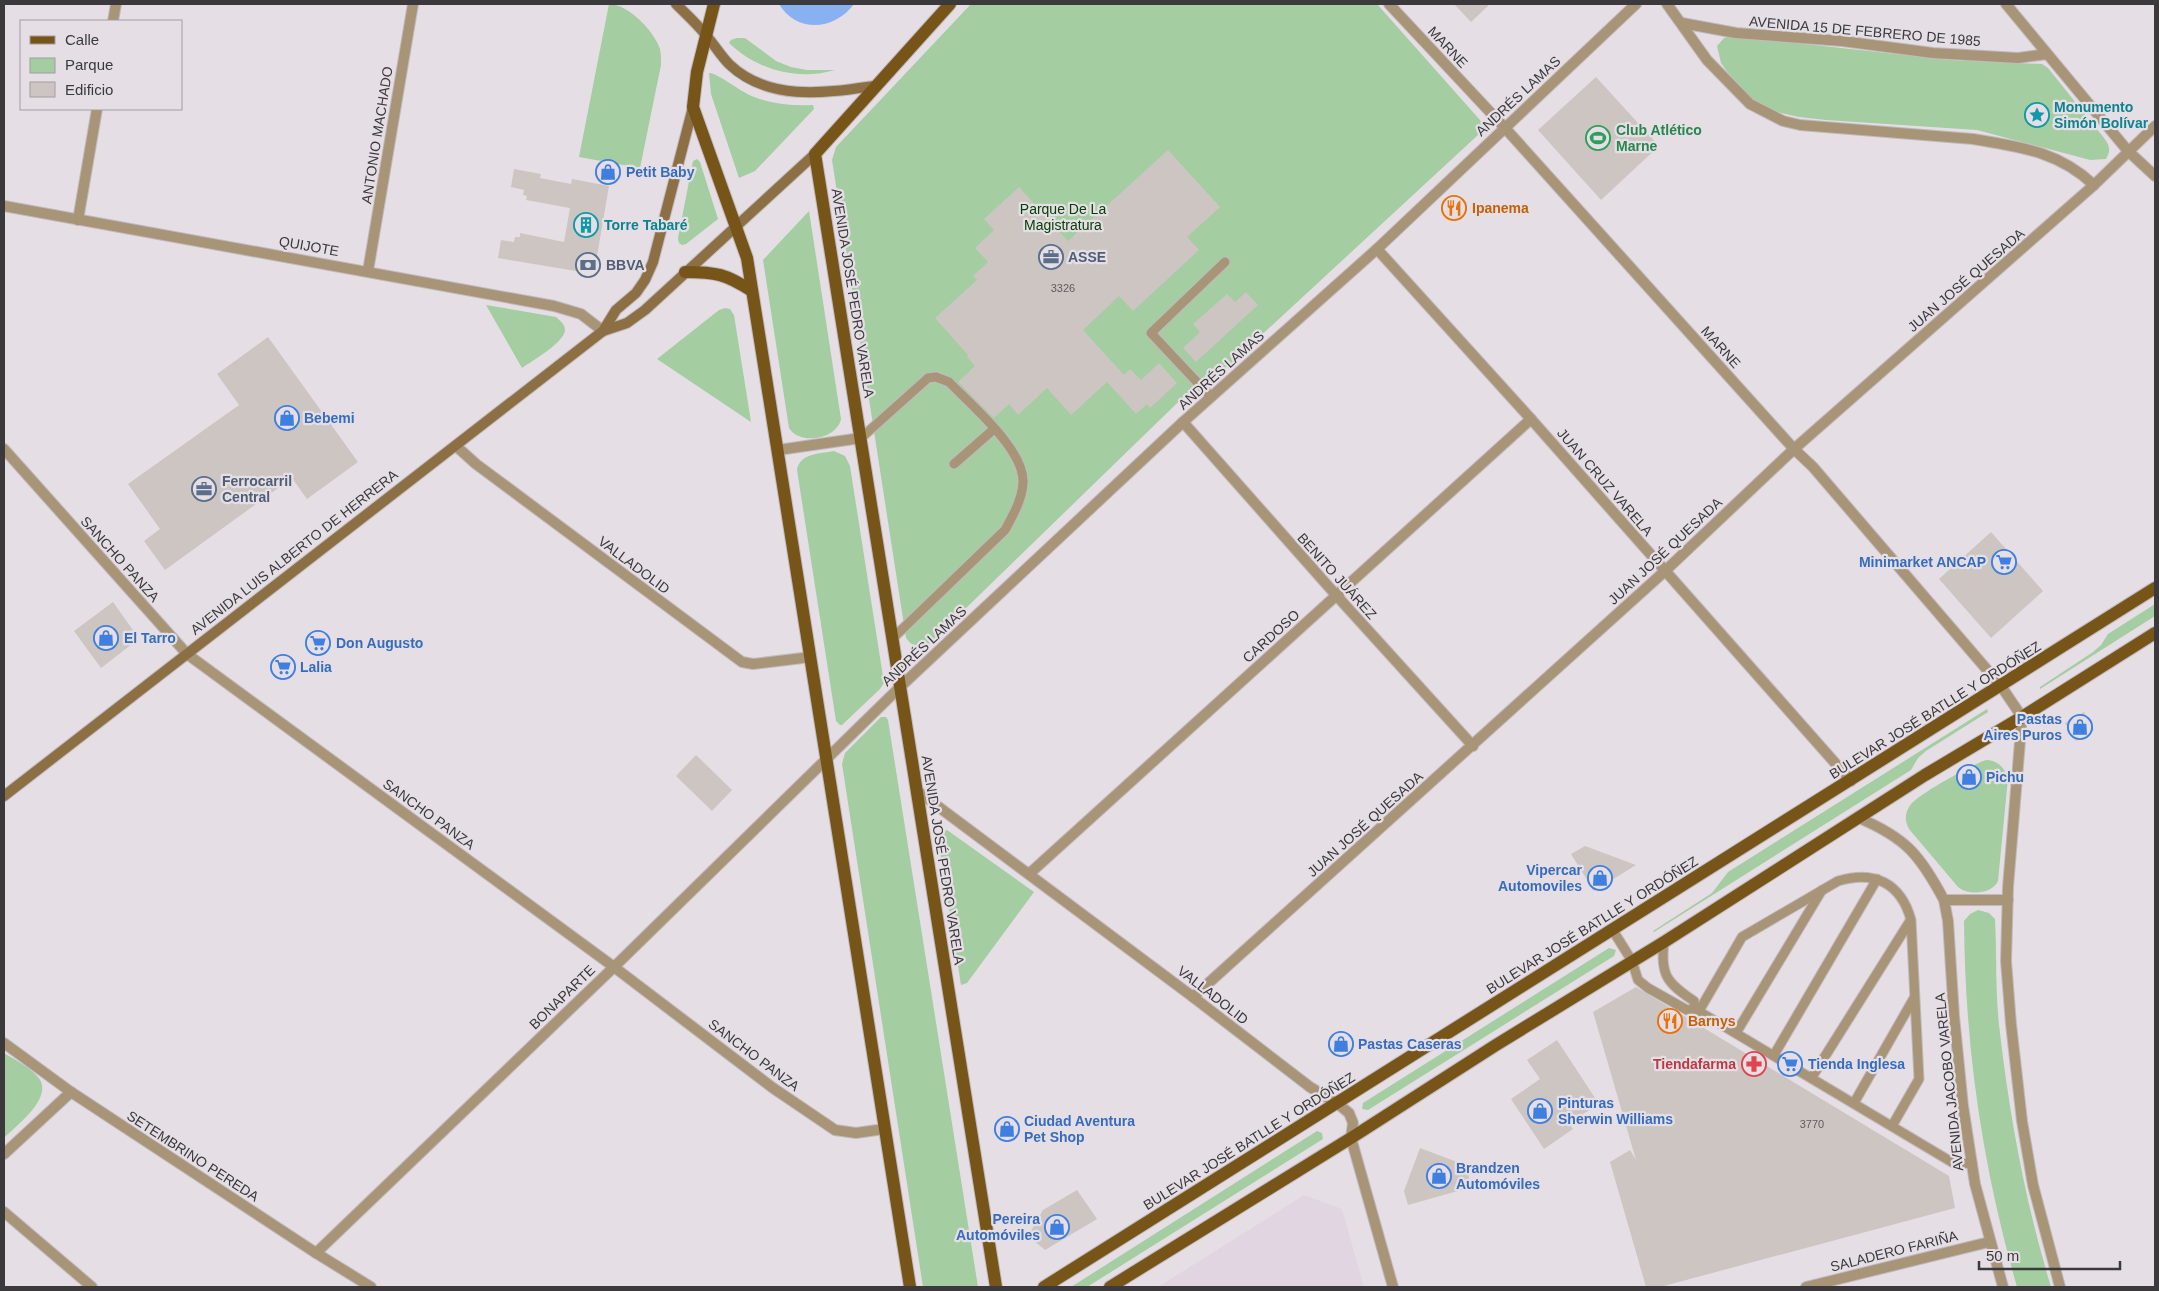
<svg xmlns="http://www.w3.org/2000/svg" width="2159" height="1291" viewBox="0 0 2159 1291" font-family="Helvetica,sans-serif">
	<style>
		.built { fill: #e1d5e2 }
		.green { fill: #a4cda1 }
		.water { fill: #89b1f1 }
		.building { fill: #cdc5c1 }
		.lines { fill: none; stroke-linecap: round; stroke-linejoin: round }
		.lane-casing { stroke: #c0bac0; stroke-width: 11 }
		.street-casing { stroke: #c0bac0; stroke-width: 12 }
		.secondary-casing { stroke: #c0bac0; stroke-width: 12 }
		.primary-casing { stroke: #c0bac0; stroke-width: 14 }
		.lane { stroke: #a89578; stroke-width: 9 }
		.street { stroke: #a89578; stroke-width: 10 }
		.secondary { stroke: #8c7044; stroke-width: 10 }
		.primary { stroke: #775518; stroke-width: 12 }
		.labels { text-anchor: middle; dominant-baseline: central; stroke-width: 4.5; stroke-linejoin: round; paint-order: stroke }
		.number-label { font-size: 11px; fill: #605c5d }
		.street-label { font-size: 14px; fill: #3b393c; stroke: #e5dfe5 }
		.culture-label { font-size: 14px; font-weight: bold; fill: #0d838f; stroke: #e5dfe5; text-anchor: start }
		.leisure-label { font-size: 14px; font-weight: bold; fill: #27864d; stroke: #e5dfe5; text-anchor: start }
		.shop-label { font-size: 14px; font-weight: bold; fill: #366cbe; stroke: #e5dfe5; text-anchor: start }
		.food-label { font-size: 14px; font-weight: bold; fill: #c56008; stroke: #e5dfe5; text-anchor: start }
		.park-label { font-size: 14px; fill: #044105; stroke: #e5dfe5 }
		.service-label { font-size: 14px; font-weight: bold; fill: #4e5e75; stroke: #e5dfe5; text-anchor: start }
		.health-label { font-size: 14px; font-weight: bold; fill: #be3a42; stroke: #e5dfe5; text-anchor: end }
	</style>
	<rect width="100%" height="100%" fill="#e5dfe5"/>
	<polygon class="built" points="1304,1195 1342,1209 1364,1287 1158,1287"/>
	<g class="green">
		<path d="M 609,4 C 628,4 654,31 660,49 C 661,54 661,60 661,65 L 640,168 L 579,157 Z"/>
		<path d="M 971,4 L 1377,4 L 1480,120 L 1482,124 L 1478,135 L 1215,378 L 1204,377 L 929,644 C 920,650 913,647 906,638 L 832,160 L 836,147 Z"/>
		<path d="M 1732,36 L 1950,60 L 2042,64 L 2048,68 L 2104,138 C 2110,146 2111,150 2106,159 L 2090,160 L 1977,130 L 1826,120 L 1799,117 L 1777,112 L 1762,106 L 1751,98 L 1728,73 L 1721,63 L 1717,46 L 1724,38 Z"/>
		<path d="M 737,38 L 745,38 L 776,61 L 791,67 L 807,70 L 835,70 C 797,81 757,70 729,43 L 731,40 Z"/>
		<path d="M 709,73 C 718,73 742,93 754,97 C 773,104 793,106 813,105 L 814,109 L 755,171 L 739,178 L 711,94 Z"/>
		<polygon points="697,159 700,162 718,219 686,244 682,245 679,243 678,238 693,161"/>
		<path d="M 809,211 L 841,419 C 837,439 800,446 789,428 L 763,260 Z"/>
		<path d="M 486,305 L 556,317 C 560,321 565,324 565,330 C 565,342 532,361 522,368 Z"/>
		<polygon points="725,308 730,309 734,315 751,422 657,359 719,310"/>
		<path d="M 834,451 L 845,456 L 850,466 L 884,683 L 880,689 L 842,725 L 840,725 L 836,721 L 797,470 C 800,453 819,454 834,451 Z"/>
		<polygon points="2155,604 2155,616 2040,689 2040,687 2093,652 2101,645 2108,634"/>
		<polygon points="1987,709 1988,712 1926,751 1918,758 1911,770 1654,932 1653,931 1712,893 1728,872"/>
		<polygon points="881,717 886,717 888,720 978,1287 923,1287 842,764 845,753"/>
		<path d="M 1986,760 C 1997,760 2005,768 2008,778 L 1998,881 C 1992,894 1969,896 1958,887 L 1909,829 C 1904,820 1905,812 1911,804 C 1919,794 1973,764 1986,760 Z"/>
		<polygon points="947,830 1034,892 967,983 961,985 938,839 941,832"/>
		<path d="M 1978,910 L 1989,913 L 1995,919 C 1997,957 1995,995 2000,1033 C 2010,1119 2026,1205 2051,1287 L 2017,1287 C 1982,1165 1965,1048 1964,921 L 1970,914 Z"/>
		<polygon points="1609,948 1616,950 1614,956 1368,1110 1362,1109 1363,1103"/>
		<path d="M 4,1053 C 15,1060 30,1067 38,1077 C 55,1097 17,1125 4,1138 Z"/>
		<polygon points="1317,1131 1322,1133 1323,1139 1087,1287 1071,1287"/>
	</g>
	<path class="water" d="M 779,4 L 854,4 C 835,30 797,34 779,4 Z"/>
	<g class="building">
		<polygon points="1454,4 1490,4 1471,22"/>
		<polygon points="1596,77 1659,146 1601,200 1538,130"/>
		<polygon points="1168,150 1220,207 1187,237 1199,250 1133,311 1119,296 1083,330 1124,375 1130,369 1141,380 1159,363 1177,383 1150,408 1147,404 1136,414 1107,382 1071,415 1047,388 1018,415 1009,404 994,418 958,382 975,366 967,357 968,355 935,318 977,280 973,276 988,262 975,248 994,230 984,219 1019,187 1068,241"/>
		<polygon points="514,169 541,174 540,178 571,184 572,179 609,186 594,274 498,258 501,240 514,242 515,237 520,237 520,233 564,242 570,208 526,200 527,196 523,195 524,190 511,187"/>
		<polygon points="1246,292 1258,305 1196,362 1183,348 1200,332 1193,324 1227,294 1235,302"/>
		<polygon points="268,337 358,462 307,499 292,478 165,570 144,541 160,529 128,484 239,405 217,374"/>
		<polygon points="1991,532 2043,591 1991,638 1939,579"/>
		<polygon points="113,602 135,633 132,644 101,668 74,631"/>
		<polygon points="2084,712 2094,730 2076,741 2065,723"/>
		<polygon points="696,755 732,790 712,811 676,776"/>
		<polygon points="1585,846 1636,865 1594,891 1571,854"/>
		<polygon points="1636,987 1949,1176 1955,1208 1660,1287 1646,1287 1610,1162 1630,1150 1636,1160 1593,1012"/>
		<polygon points="1557,1040 1599,1104 1569,1123 1573,1129 1544,1149 1511,1099 1540,1079 1527,1060"/>
		<polygon points="1420,1148 1465,1165 1472,1187 1408,1205 1404,1191"/>
		<polygon points="1077,1190 1097,1219 1045,1250 1028,1236 1043,1210"/>
	</g>
	<g class="lines">
		<defs>
			<g id="lane">
				<polyline points="1211,397 1151,333 1225,262"/>
				<path d="M 861,438 L 928,378 L 936,377 L 949,382 C 971,405 1025,450 1023,483 C 1022,500 1013,515 1005,530 L 892,639"/>
				<polyline points="954,464 994,429"/>
				<polyline points="1612,929 1632,961 1638,980 1648,988 1687,1010 1695,1009 1955,1164 1972,1163"/>
				<path d="M 1664,942 C 1660,975 1667,983 1694,1001 L 1695,1009"/>
				<path d="M 1699,1011 L 1742,937 L 1838,881 C 1874,870 1901,883 1911,920 L 1919,1079 L 1892,1126"/>
				<polyline points="1736,1033 1822,890"/>
				<polyline points="1774,1055 1877,879"/>
				<polyline points="1812,1077 1910,921"/>
				<polyline points="1854,1103 1914,998"/>
			</g>
			<g id="street">
				<polyline points="1389,4 1505,128 1794,449 1813,467 2001,686 2022,717 2008,887 2006,961 2011,1024 2022,1121 2033,1185 2060,1287"/>
				<path d="M 1667,4 L 1707,60 L 1750,104 L 1783,121 L 1800,125 L 1973,139 C 2020,147 2058,151 2094,185"/>
				<polyline points="2006,4 2128,151 2155,176"/>
				<polyline points="113,21 116,4"/>
				<polyline points="1682,23 1736,33 1842,41 1933,53 2018,58 2047,54"/>
				<polyline points="4,206 554,306 581,314 603,331"/>
				<polyline points="78,220 97,109"/>
				<polyline points="1377,249 1531,419 1851,781"/>
				<polyline points="368,271 413,4"/>
				<polyline points="1183,422 1336,595 1473,746"/>
				<polyline points="456,446 476,464 742,662 753,664 811,657"/>
				<polyline points="4,449 187,654 614,967 773,1088 835,1130 856,1133 884,1129"/>
				<polyline points="778,450 861,438"/>
				<polyline points="916,790 1193,997 1310,1087 1338,1104 1349,1113 1353,1123 1351,1138 1393,1287"/>
				<path d="M 1859,818 C 1906,838 1920,855 1944,900"/>
				<polyline points="1029,874 1531,419"/>
				<polyline points="1193,997 1665,571 1794,449 2094,185 2155,126"/>
				<polyline points="4,1043 71,1092 316,1253 371,1287"/>
				<polyline points="4,1154 71,1092"/>
				<polyline points="4,1212 92,1287"/>
				<polyline points="316,1253 614,967 900,687 1183,422 1377,249 1636,4"/>
				<polyline points="1806,1287 1989,1242"/>
				<polyline points="2003,1287 1975,1184 1963,1106 1954,1016 1948,921 1944,900 2008,900"/>
			</g>
			<g id="secondary">
				<path d="M 676,4 C 686,14 696,23 705,34 C 714,44 720,55 729,64 C 769,102 825,93 874,86"/>
				<polyline points="603,331 627,323 645,310 815,154"/>
				<polyline points="4,796 603,331 616,310 636,293 645,280 653,262 693,107"/>
			</g>
			<g id="primary">
				<polyline points="714,4 697,72 693,107 747,258 910,1287"/>
				<polyline points="950,4 815,154 996,1287"/>
				<path d="M 685,272 C 716,272 726,274 752,291"/>
				<polyline points="1044,1287 2155,588"/>
				<polyline points="1110,1287 1351,1138 1496,1045 1664,942 1925,775 2022,717 2155,633"/>
			</g>
		</defs>
		<use href="#lane" class="lane-casing"/>
		<use href="#street" class="street-casing"/>
		<use href="#secondary" class="secondary-casing"/>
		<use href="#primary" class="primary-casing"/>
		<use href="#lane" class="lane"/>
		<use href="#street" class="street"/>
		<use href="#secondary" class="secondary"/>
		<use href="#primary" class="primary"/>
	</g>
	<defs>
		<symbol id="sight-ring" viewBox="-11 -11 22 22"><circle r="9.5" fill="#e5dfe5" stroke="#0f9aa8" stroke-width="1.5"/><path d="M0-6L1.8-2.2L6-1.7L2.9 1.2L3.7 5.4L0 3.3L-3.7 5.4L-2.9 1.2L-6-1.7L-1.8-2.2Z" fill="#0f9aa8"/></symbol>
		<symbol id="stadium-ring" viewBox="-11 -11 22 22"><circle r="9.5" fill="#e5dfe5" stroke="#2e9e5b" stroke-width="1.5"/><path d="M0-5a6.5 5 0 1 0 0 10a6.5 5 0 1 0 0-10ZM-3.5-1.8h7v3.6h-7Z" fill="#2e9e5b"/></symbol>
		<symbol id="shop-ring" viewBox="-11 -11 22 22"><circle r="9.5" fill="#e5dfe5" stroke="#3f7fe0" stroke-width="1.5"/><path d="M-5-2.5h2.3a2.7 3.5 0 0 1 5.4 0H5L5.5 6h-11ZM-1.5-2.5h3a1.5 2.3 0 0 0-3 0Z" fill="#3f7fe0"/></symbol>
		<symbol id="restaurant-ring" viewBox="-11 -11 22 22"><circle r="9.5" fill="#e5dfe5" stroke="#e8710a" stroke-width="1.5"/><path d="M-5-6h1v4h1v-4h1v4h1v-4h1v5L-1.5 .5V6h-2V.5L-5-1ZM5-6V6H3V1.5H1.5Q1.5-4 5-6Z" fill="#e8710a"/></symbol>
		<symbol id="building-ring" viewBox="-11 -11 22 22"><circle r="9.5" fill="#e5dfe5" stroke="#0f9aa8" stroke-width="1.5"/><path d="M-4-6H4V6H1V3H-1V6H-4ZM-2.5-4.3h1.7v1.8h-1.7ZM.8-4.3h1.7v1.8H.8ZM-2.5-1h1.7V.8h-1.7ZM.8-1h1.7V.8H.8Z" fill="#0f9aa8"/></symbol>
		<symbol id="office-ring" viewBox="-11 -11 22 22"><circle r="9.5" fill="#e5dfe5" stroke="#5c6f8a" stroke-width="1.5"/><path d="M-6-3h4V-5.5h4V-3h4V5H-6ZM-1-4.5V-3h2v-1.5ZM-6 0V1H6V0Z" fill="#5c6f8a"/></symbol>
		<symbol id="bank-ring" viewBox="-11 -11 22 22"><circle r="9.5" fill="#e5dfe5" stroke="#5c6f8a" stroke-width="1.5"/><path d="M-6-4H6V4H-6ZM0-2.3a2.3 2.3 0 1 0 0 4.6a2.3 2.3 0 1 0 0-4.6Z" fill="#5c6f8a"/></symbol>
		<symbol id="supermarket-ring" viewBox="-11 -11 22 22"><circle r="9.5" fill="#e5dfe5" stroke="#3f7fe0" stroke-width="1.5"/><path d="M-6-5.5h2.5l.6 2H6L4.5 2H-2.5L-4.4-4H-6ZM-1.5 3.2a1.3 1.3 0 1 0 .1 0ZM3 3.2a1.3 1.3 0 1 0 .1 0Z" fill="#3f7fe0"/></symbol>
		<symbol id="pharmacy-ring" viewBox="-11 -11 22 22"><circle r="9.5" fill="#e5dfe5" stroke="#e0444e" stroke-width="1.5"/><path d="M-2-6h4v4h4v4h-4v4h-4v-4h-4v-4h4Z" fill="#e0444e"/></symbol>
	</defs>
	<g fill-rule="evenodd">
		<use href="#sight-ring" x="2023" y="101" width="28" height="28"/>
		<use href="#stadium-ring" x="1584" y="124" width="28" height="28"/>
		<use href="#shop-ring" x="594" y="158" width="28" height="28"/>
		<use href="#restaurant-ring" x="1440" y="194" width="28" height="28"/>
		<use href="#building-ring" x="572" y="211" width="28" height="28"/>
		<use href="#office-ring" x="1037" y="243" width="28" height="28"/>
		<use href="#bank-ring" x="574" y="251" width="28" height="28"/>
		<use href="#shop-ring" x="273" y="404" width="28" height="28"/>
		<use href="#office-ring" x="190" y="475" width="28" height="28"/>
		<use href="#supermarket-ring" x="1990" y="548" width="28" height="28"/>
		<use href="#shop-ring" x="92" y="624" width="28" height="28"/>
		<use href="#supermarket-ring" x="304" y="629" width="28" height="28"/>
		<use href="#supermarket-ring" x="269" y="653" width="28" height="28"/>
		<use href="#shop-ring" x="2066" y="713" width="28" height="28"/>
		<use href="#shop-ring" x="1955" y="763" width="28" height="28"/>
		<use href="#shop-ring" x="1586" y="864" width="28" height="28"/>
		<use href="#restaurant-ring" x="1656" y="1007" width="28" height="28"/>
		<use href="#shop-ring" x="1327" y="1030" width="28" height="28"/>
		<use href="#pharmacy-ring" x="1740" y="1050" width="28" height="28"/>
		<use href="#supermarket-ring" x="1776" y="1050" width="28" height="28"/>
		<use href="#shop-ring" x="1526" y="1097" width="28" height="28"/>
		<use href="#shop-ring" x="993" y="1115" width="28" height="28"/>
		<use href="#shop-ring" x="1425" y="1162" width="28" height="28"/>
		<use href="#shop-ring" x="1043" y="1213" width="28" height="28"/>
	</g>
	<g class="labels">
		<g class="number-label">
			<text x="1063" y="288">3326</text>
			<text x="1812" y="1124">3770</text>
		</g>
		<g class="street-label">
			<text transform="translate(1865 31) rotate(5)">AVENIDA 15 DE FEBRERO DE 1985</text>
			<text transform="translate(1448 47) rotate(47)">MARNE</text>
			<text transform="translate(1518 96) rotate(-43)">ANDRÉS LAMAS</text>
			<text transform="translate(377 135) rotate(-81)">ANTONIO MACHADO</text>
			<text transform="translate(309 246) rotate(10)">QUIJOTE</text>
			<text transform="translate(1966 280) rotate(-41)">JUAN JOSÉ QUESADA</text>
			<text transform="translate(853 293) rotate(81)">AVENIDA JOSÉ PEDRO VARELA</text>
			<text transform="translate(1721 347) rotate(48)">MARNE</text>
			<text transform="translate(1221 370) rotate(-42)">ANDRÉS LAMAS</text>
			<text transform="translate(1605 482) rotate(49)">JUAN CRUZ VARELA</text>
			<text transform="translate(1665 551) rotate(-43)">JUAN JOSÉ QUESADA</text>
			<text transform="translate(294 552) rotate(-38)">AVENIDA LUIS ALBERTO DE HERRERA</text>
			<text transform="translate(120 559) rotate(48)">SANCHO PANZA</text>
			<text transform="translate(634 565) rotate(37)">VALLADOLID</text>
			<text transform="translate(1337 576) rotate(48)">BENITO JUÁREZ</text>
			<text transform="translate(1271 636) rotate(-42)">CARDOSO</text>
			<text transform="translate(924 646) rotate(-43)">ANDRÉS LAMAS</text>
			<text transform="translate(1935 710) rotate(-32)">BULEVAR JOSÉ BATLLE Y ORDÓÑEZ</text>
			<text transform="translate(429 814) rotate(36)">SANCHO PANZA</text>
			<text transform="translate(1365 824) rotate(-42)">JUAN JOSÉ QUESADA</text>
			<text transform="translate(943 860) rotate(81)">AVENIDA JOSÉ PEDRO VARELA</text>
			<text transform="translate(1592 925) rotate(-32)">BULEVAR JOSÉ BATLLE Y ORDÓÑEZ</text>
			<text transform="translate(1213 995) rotate(38)">VALLADOLID</text>
			<text transform="translate(562 997) rotate(-44)">BONAPARTE</text>
			<text transform="translate(754 1055) rotate(37)">SANCHO PANZA</text>
			<text transform="translate(1949 1082) rotate(-96)">AVENIDA JACOBO VARELA</text>
			<text transform="translate(1249 1141) rotate(-32)">BULEVAR JOSÉ BATLLE Y ORDÓÑEZ</text>
			<text transform="translate(193 1156) rotate(33)">SETEMBRINO PEREDA</text>
			<text transform="translate(1894 1251) rotate(-14)">SALADERO FARIÑA</text>
		</g>
		<g class="culture-label">
			<text x="2054" y="107">Monumento<tspan x="2054" dy="16">Simón Bolívar</tspan></text>
			<text x="604" y="225">Torre Tabaré</text>
		</g>
		<g class="leisure-label">
			<text x="1616" y="130">Club Atlético<tspan x="1616" dy="16">Marne</tspan></text>
		</g>
		<g class="shop-label">
			<text x="626" y="172">Petit Baby</text>
			<text x="304" y="418">Bebemi</text>
			<text x="1986" y="562" text-anchor="end">Minimarket ANCAP</text>
			<text x="124" y="638">El Tarro</text>
			<text x="336" y="643">Don Augusto</text>
			<text x="300" y="667">Lalia</text>
			<text x="2062" y="719" text-anchor="end">Pastas<tspan x="2062" dy="16">Aires Puros</tspan></text>
			<text x="1986" y="777">Pichu</text>
			<text x="1582" y="870" text-anchor="end">Vipercar<tspan x="1582" dy="16">Automoviles</tspan></text>
			<text x="1358" y="1044">Pastas Caseras</text>
			<text x="1808" y="1064">Tienda Inglesa</text>
			<text x="1558" y="1103">Pinturas<tspan x="1558" dy="16">Sherwin Williams</tspan></text>
			<text x="1024" y="1121">Ciudad Aventura<tspan x="1024" dy="16">Pet Shop</tspan></text>
			<text x="1456" y="1168">Brandzen<tspan x="1456" dy="16">Automóviles</tspan></text>
			<text x="1040" y="1219" text-anchor="end">Pereira<tspan x="1040" dy="16">Automóviles</tspan></text>
		</g>
		<g class="food-label">
			<text x="1472" y="208">Ipanema</text>
			<text x="1688" y="1021">Barnys</text>
		</g>
		<g class="park-label">
			<text x="1063" y="209">Parque De La<tspan x="1063" dy="16">Magistratura</tspan></text>
		</g>
		<g class="service-label">
			<text x="1068" y="257">ASSE</text>
			<text x="606" y="265">BBVA</text>
			<text x="222" y="481">Ferrocarril<tspan x="222" dy="16">Central</tspan></text>
		</g>
		<g class="health-label">
			<text x="1736" y="1064">Tiendafarma</text>
		</g>
	</g>
	<rect width="2159" height="1291" fill="none" stroke="#3b393c" stroke-width="10"/>
	<rect x="20" y="20" width="162" height="90" fill="#e5dfe5" stroke="#a19da1"/>
	<rect x="30" y="36" width="25" height="8" fill="#775518" stroke="#a19da1"/>
	<text x="65" y="45" font-size="15" fill="#3b393c">Calle</text>
	<rect x="30" y="58" width="25" height="15" fill="#a4cda1" stroke="#a19da1"/>
	<text x="65" y="70" font-size="15" fill="#3b393c">Parque</text>
	<rect x="30" y="82" width="25" height="15" fill="#cdc5c1" stroke="#a19da1"/>
	<text x="65" y="95" font-size="15" fill="#3b393c">Edificio</text>
	<path d="M1979 1261v8h141v-8" fill="none" stroke="#3b393c" stroke-width="2.5"/>
	<text x="1986" y="1261" font-size="15" fill="#3b393c" stroke="#e5dfe5" stroke-width="4" paint-order="stroke">50 m</text>
</svg>
